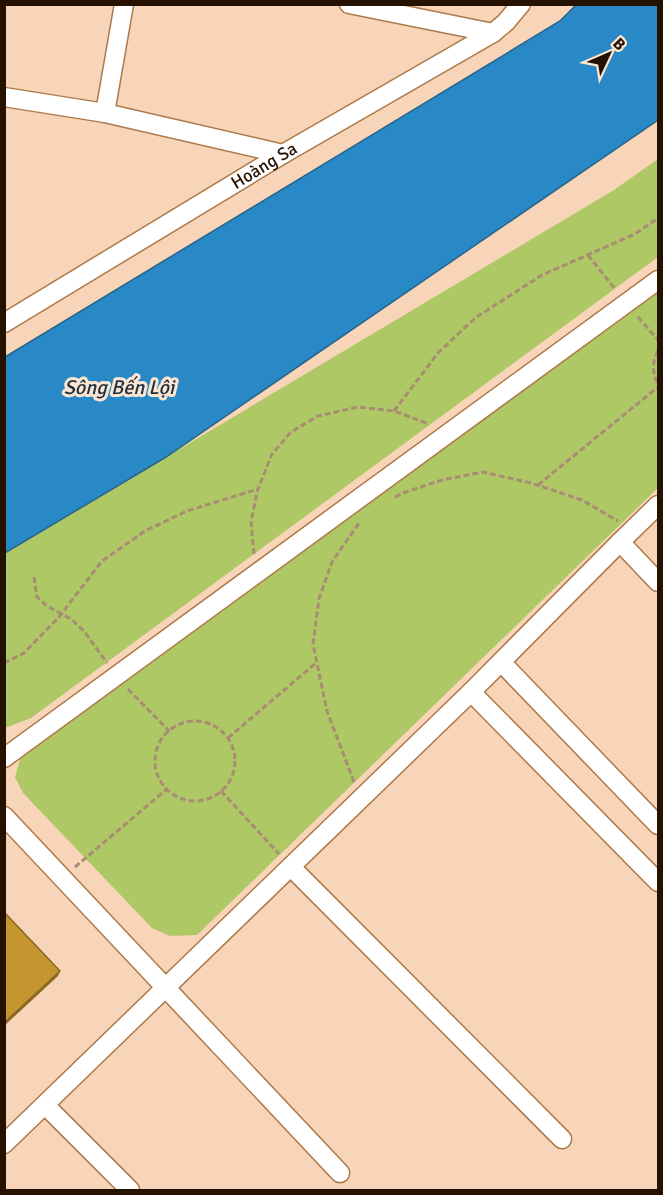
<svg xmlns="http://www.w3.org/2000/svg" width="663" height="1195" viewBox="0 0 663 1195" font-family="Signika,sans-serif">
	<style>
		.green { fill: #adc864 }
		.water { fill: #2989c7; stroke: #28658b; stroke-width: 1.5 }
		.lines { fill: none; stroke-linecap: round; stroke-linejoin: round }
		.minor-casing { stroke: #ae7949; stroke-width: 21 }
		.path { stroke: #a98c73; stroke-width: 3; stroke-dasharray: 6 3; stroke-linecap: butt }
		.minor { stroke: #fff; stroke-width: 18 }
		.shaded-wall { fill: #8a6822 }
		.building { fill: #c59530; stroke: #8a6822; stroke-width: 1.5 }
		.labels { text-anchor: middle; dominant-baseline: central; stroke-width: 6; stroke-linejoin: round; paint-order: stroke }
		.street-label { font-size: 18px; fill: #251100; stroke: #fce5d1 }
		.water-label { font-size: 20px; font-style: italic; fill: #1b2f3e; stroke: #fce5d1 }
	</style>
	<rect width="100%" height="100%" fill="#f8d5b8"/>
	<g class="green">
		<polygon points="658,159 658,257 31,718 5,728 5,553 614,190"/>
		<polygon points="658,289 658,488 197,935 170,936 152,928 23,793 15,777 22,753"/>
	</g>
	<polygon class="water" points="576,5 658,5 658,120 166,457 5,553 5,357 560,21"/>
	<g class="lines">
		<defs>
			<g id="minor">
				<polyline points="349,4 493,33"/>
				<polyline points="4,97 105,113 283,154"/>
				<polyline points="105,113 124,4"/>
				<path id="s1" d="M 4,323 L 283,154 L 493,33 L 506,22 L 521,4"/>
				<polyline points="620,542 658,582"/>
				<polyline points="501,662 658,825"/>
				<polyline points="471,692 658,882"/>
				<polyline points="4,758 658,280"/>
				<polyline points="4,816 340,1173"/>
				<polyline points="291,867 562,1139"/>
				<polyline points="45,1105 130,1190"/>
				<polyline points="4,1144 471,692 620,542 658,505"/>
			</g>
		</defs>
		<use href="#minor" class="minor-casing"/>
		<g class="path">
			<polyline points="588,255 615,289"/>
			<polyline points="638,317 658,340"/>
			<path d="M 658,351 C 652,362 652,372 658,384"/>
			<polyline points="394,411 438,353 475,318 542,275 635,234 658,218"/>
			<polyline points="538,485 658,387"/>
			<polyline points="395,497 403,493 442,480 483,472 531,483 582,500 618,521"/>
			<polyline points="254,554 251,521 258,489 272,454 291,432 318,416 358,407 394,411 429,424"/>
			<polyline points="34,577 37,597 47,606 71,619 84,631 107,663"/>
			<polyline points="4,663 24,653 59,617 102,561 145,531 187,511 258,489"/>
			<polyline points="128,689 169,731"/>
			<circle cx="195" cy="761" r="40"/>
			<polyline points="228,738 317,662"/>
			<polyline points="354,782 327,711 313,644 319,599 332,562 359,523"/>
			<polyline points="221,791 279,854"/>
			<polyline points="75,867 167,789"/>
		</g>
		<use href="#minor" class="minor"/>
	</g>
	<polygon class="shaded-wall" points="60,971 58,976 4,1026 4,1023"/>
	<polygon class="building" points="4,912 60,971 4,1023"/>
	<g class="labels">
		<g class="street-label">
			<text stroke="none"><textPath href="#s1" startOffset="304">Hoàng Sa</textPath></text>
		</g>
		<g class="water-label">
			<text x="119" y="387">Sông Bến Lội</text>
		</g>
	</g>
	<rect width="663" height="1195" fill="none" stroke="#251100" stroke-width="12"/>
	<g transform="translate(609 54) rotate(46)" stroke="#fce5d1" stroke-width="4.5" paint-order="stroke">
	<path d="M0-4.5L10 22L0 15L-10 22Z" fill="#251100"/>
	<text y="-9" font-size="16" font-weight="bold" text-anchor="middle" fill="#251100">B</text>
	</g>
</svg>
